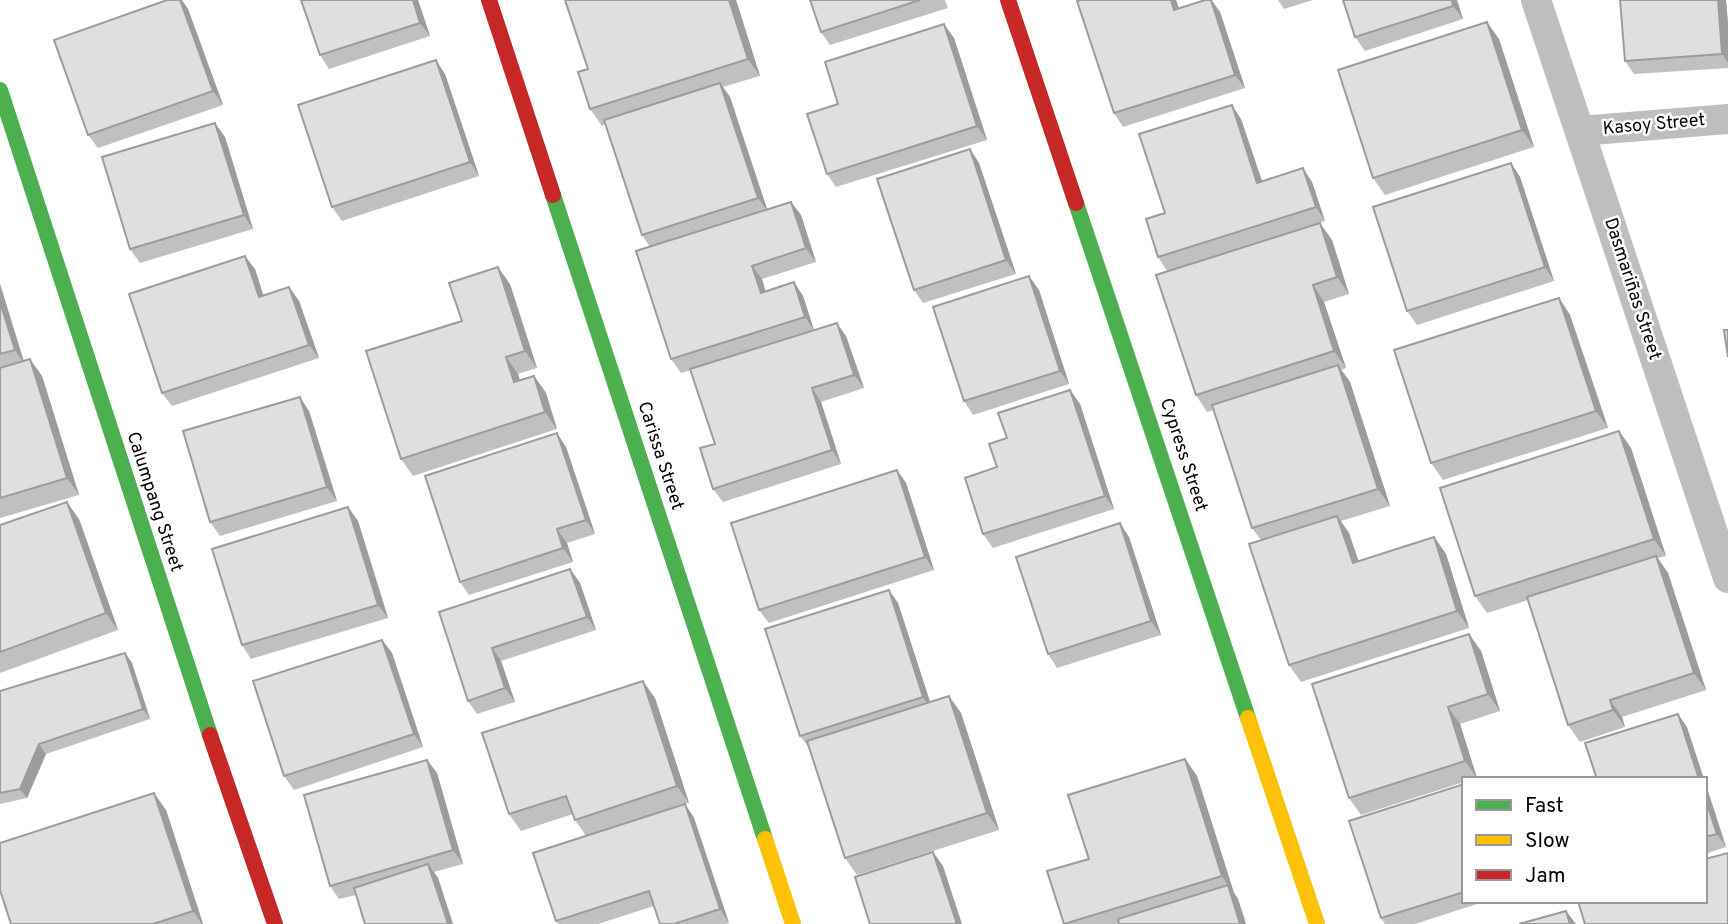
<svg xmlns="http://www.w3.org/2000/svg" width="1728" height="924" viewBox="0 0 1728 924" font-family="Overpass,sans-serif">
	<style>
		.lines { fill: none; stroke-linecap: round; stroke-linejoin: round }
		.street { stroke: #bebebe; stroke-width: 30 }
		.fast { stroke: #4caf50; stroke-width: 16 }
		.slow { stroke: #ffc107; stroke-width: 16 }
		.jam { stroke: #c62828; stroke-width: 16 }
		.wall { fill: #c0c0c0 }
		.shaded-wall { fill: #9c9c9c }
		.building { fill: #dfdfdf; stroke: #9c9c9c; stroke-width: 2 }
		.labels { text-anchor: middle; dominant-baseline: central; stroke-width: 5; stroke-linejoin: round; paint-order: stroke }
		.street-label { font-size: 18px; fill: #000; stroke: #fff }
	</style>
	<rect width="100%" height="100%" fill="#fff"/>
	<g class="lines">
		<g class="street">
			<polyline points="1536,0 1728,578"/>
			<polyline points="1580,131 1728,119"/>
		</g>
		<g class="fast">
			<polyline points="0,90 210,735"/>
			<polyline points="553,195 765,839"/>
			<polyline points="1076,203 1248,718"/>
		</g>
		<g class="slow">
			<polyline points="1248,718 1317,924"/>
			<polyline points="765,839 793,924"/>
		</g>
		<g class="jam">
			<polyline points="489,0 553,195"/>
			<polyline points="1008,0 1076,203"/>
			<polyline points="210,735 275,924"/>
		</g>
	</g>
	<g class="wall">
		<polygon points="301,0 418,0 430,36 329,69 320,55"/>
		<polygon points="565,0 736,0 760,76 723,87 730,97 767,209 791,202 801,215 816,262 762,279 765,291 803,296 814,330 846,336 864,388 821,402 841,464 723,502 713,489 715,444 691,370 681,373 671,359 650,247 642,235 606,124 602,126 590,109 588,69"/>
		<polygon points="810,0 945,0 948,8 830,45 821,32"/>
		<polygon points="1081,0 1176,0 1179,9 1205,0 1212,0 1220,12 1245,88 1123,127 1114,113"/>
		<polygon points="1278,0 1313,0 1284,9"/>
		<polygon points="1457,0 1463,19 1365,51 1355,37"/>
		<polygon points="1620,0 1726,0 1728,23 1728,68 1634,74 1625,61"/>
		<polygon points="188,9 223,105 98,148 88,135"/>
		<polygon points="954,38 987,140 836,187 827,174 838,104"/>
		<polygon points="1499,39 1534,147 1385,195 1373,178"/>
		<polygon points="445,74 479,176 342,221 332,207"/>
		<polygon points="1241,119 1262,181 1312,182 1325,221 1167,271 1158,257 1165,213"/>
		<polygon points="225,137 253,229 140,263 130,249"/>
		<polygon points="970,149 979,163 1016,274 923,303 914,290"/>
		<polygon points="1511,163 1520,177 1554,281 1417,325 1407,311"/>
		<polygon points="1332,240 1349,294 1324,302 1346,368 1341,370 1350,382 1390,506 1341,521 1349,533 1358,561 1434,537 1446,554 1469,628 1301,682 1289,665 1261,540 1252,528 1214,410 1207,412 1196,395"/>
		<polygon points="255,269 263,295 289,287 299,301 319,358 172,406 162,393"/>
		<polygon points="0,284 24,361 42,376 79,495 0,518"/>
		<polygon points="510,284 537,368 518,374 520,380 534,376 546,393 557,429 413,476 401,459 462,321"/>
		<polygon points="1039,290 1069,384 973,415 964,401"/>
		<polygon points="1559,298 1570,315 1608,428 1443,480 1431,463"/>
		<polygon points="1070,390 1080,404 1114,509 993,548 983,534 997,467 1007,438"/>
		<polygon points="309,411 337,501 220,536 210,522"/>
		<polygon points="1619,431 1631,448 1666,556 1658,558 1668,573 1706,690 1622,717 1625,727 1580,742 1568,725 1528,600 1487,613 1475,596"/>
		<polygon points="566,447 595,534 567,543 573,562 469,595 460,582"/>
		<polygon points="897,470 906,483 934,570 769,623 759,610"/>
		<polygon points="348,507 358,521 388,618 251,659 242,645"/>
		<polygon points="79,519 118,630 0,673 0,525"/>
		<polygon points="1129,537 1161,635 1057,668 1048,654"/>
		<polygon points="570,569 580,583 596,630 501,661 515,702 477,714 468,701 439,612"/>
		<polygon points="898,603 930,702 961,713 999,830 857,875 845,858 810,749 800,736"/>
		<polygon points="1469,634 1481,651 1500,711 1460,724 1477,778 1464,779 1464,782 1361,815 1349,798"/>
		<polygon points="382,640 392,653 423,747 294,790 284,776"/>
		<polygon points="125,653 132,663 150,719 46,754 27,798 0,804 0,691"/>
		<polygon points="655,698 689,803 685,804 694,818 729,923 726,924 660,924 654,906 598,924 558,924 556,921 586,836 575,820 573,814 521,831 509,814"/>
		<polygon points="1185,759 1197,776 1234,893 1238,899 1246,924 1064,924 1089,859"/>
		<polygon points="427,760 437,773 463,864 434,872 438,878 453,924 365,924 356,895 339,899 330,886"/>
		<polygon points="1705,782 1726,847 1705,854"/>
		<polygon points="1464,784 1464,901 1486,901 1415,924 1385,924 1381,918"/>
		<polygon points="166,810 203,924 11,924"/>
	</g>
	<g class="shaded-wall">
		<polygon points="180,0 182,0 188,9 223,105 213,91"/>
		<polygon points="413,0 418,0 430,36 420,23"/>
		<polygon points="729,0 736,0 760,76 748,59"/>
		<polygon points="1171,0 1176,0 1184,24 1174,10"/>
		<polygon points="1211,0 1220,12 1245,88 1235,75"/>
		<polygon points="1452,0 1457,0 1463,19 1453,6"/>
		<polygon points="1718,0 1726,0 1728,23 1728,63 1722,54"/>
		<polygon points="1487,22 1499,39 1534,147 1522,130"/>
		<polygon points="944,24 954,38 987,140 977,126"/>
		<polygon points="436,60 445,74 479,176 470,162"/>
		<polygon points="720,83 730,97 768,212 758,198"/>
		<polygon points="1232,105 1241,119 1267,196 1257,183"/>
		<polygon points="215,123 225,137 253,229 244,215"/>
		<polygon points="970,149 979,163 1016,274 1006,260"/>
		<polygon points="1511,163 1520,177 1554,281 1545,267"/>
		<polygon points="1303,168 1312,182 1325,221 1316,207"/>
		<polygon points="791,202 801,215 816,262 806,248"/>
		<polygon points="1320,223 1332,240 1349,294 1337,277"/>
		<polygon points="245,256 255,269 268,310 259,297"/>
		<polygon points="752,266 762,279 770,306 761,293"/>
		<polygon points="498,267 510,284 537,368 525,351"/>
		<polygon points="1029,276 1039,290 1069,384 1060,371"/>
		<polygon points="794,282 803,296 814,330 805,317"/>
		<polygon points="0,284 24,363 15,350 0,302"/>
		<polygon points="1313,285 1324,302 1346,368 1334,351"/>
		<polygon points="289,287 299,301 319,358 309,345"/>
		<polygon points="1559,298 1570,315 1608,428 1596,411"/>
		<polygon points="837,323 846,336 864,388 854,375"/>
		<polygon points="506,357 518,374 526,399 514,382"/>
		<polygon points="30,359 42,376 79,495 67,478"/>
		<polygon points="1338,365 1350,382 1390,506 1378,489"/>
		<polygon points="534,376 546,393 557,429 545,412"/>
		<polygon points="812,388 821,402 841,464 832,450"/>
		<polygon points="1070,390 1080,404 1114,509 1105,496"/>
		<polygon points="300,397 309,411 337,501 327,487"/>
		<polygon points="1619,431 1631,448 1666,556 1654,539"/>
		<polygon points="557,433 566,447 595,534 586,520"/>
		<polygon points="897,470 906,483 934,570 925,557"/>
		<polygon points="67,502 79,519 118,630 106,613"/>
		<polygon points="348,507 358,521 388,618 378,605"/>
		<polygon points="1337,516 1349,533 1365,580 1353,563"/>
		<polygon points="1120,523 1129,537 1161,635 1151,621"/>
		<polygon points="557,529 567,543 573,562 563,548"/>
		<polygon points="1434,537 1446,554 1469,628 1457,611"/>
		<polygon points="1656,556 1668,573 1706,690 1694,673"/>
		<polygon points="570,569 580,583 596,630 587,617"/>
		<polygon points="889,590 898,603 933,711 923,697"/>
		<polygon points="1469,634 1481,651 1500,711 1488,694"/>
		<polygon points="382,640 392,653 423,747 414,734"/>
		<polygon points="492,648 501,661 515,702 505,688"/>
		<polygon points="125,653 132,663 150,719 143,709"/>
		<polygon points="643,681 655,698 689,803 677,786"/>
		<polygon points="949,696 961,713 999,830 987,813"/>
		<polygon points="1610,700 1622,717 1625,727 1613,710"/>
		<polygon points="1448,707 1460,724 1477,778 1465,761"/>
		<polygon points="1678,714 1687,727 1704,779 1699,779"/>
		<polygon points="39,744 46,754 27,798 20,789"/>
		<polygon points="1185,759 1197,776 1234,893 1238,899 1246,924 1240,924 1228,885 1222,876"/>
		<polygon points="427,760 437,773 463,864 453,850"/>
		<polygon points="1705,782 1726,847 1717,834 1705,798"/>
		<polygon points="154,793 166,810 203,924 202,924 193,911"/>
		<polygon points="685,804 694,818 729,923 720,909"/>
		<polygon points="933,852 943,866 962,924 957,924"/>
		<polygon points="428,864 438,878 453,924 448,924"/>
		<polygon points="1566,911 1576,924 1570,924"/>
	</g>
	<g class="building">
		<polygon points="167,0 180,0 213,91 88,135 54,40"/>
		<polygon points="301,0 413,0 420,23 320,55"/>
		<polygon points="565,0 729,0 748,59 590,109 578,72 588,69"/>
		<polygon points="810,0 920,0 821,32"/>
		<polygon points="1081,0 1171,0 1174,10 1205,0 1211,0 1235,75 1114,113 1077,1"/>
		<polygon points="1343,0 1452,0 1453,6 1355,37"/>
		<polygon points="1620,0 1718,0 1722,54 1625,61"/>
		<polygon points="1487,22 1522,130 1373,178 1338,70"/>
		<polygon points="944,24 977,126 827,174 807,114 838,104 825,62"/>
		<polygon points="436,60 470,162 332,207 298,105"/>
		<polygon points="720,83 758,198 642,235 604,120"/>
		<polygon points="1232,105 1257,183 1303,168 1316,207 1158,257 1146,219 1165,213 1139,134"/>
		<polygon points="215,123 244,215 130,249 102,157"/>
		<polygon points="970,149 1006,260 914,290 877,179"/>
		<polygon points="1511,163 1545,267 1407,311 1373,207"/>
		<polygon points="791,202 806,248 752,266 761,293 794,282 805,317 671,359 636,251"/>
		<polygon points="1320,223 1337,277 1313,285 1334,351 1196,395 1156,275"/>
		<polygon points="245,256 259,297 289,287 309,345 162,393 129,294"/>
		<polygon points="498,267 525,351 506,357 514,382 534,376 545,412 401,459 366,351 462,321 449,283"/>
		<polygon points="1029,276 1060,371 964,401 933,307"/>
		<polygon points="1559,298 1596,411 1431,463 1394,350"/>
		<polygon points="0,302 15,350 0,354"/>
		<polygon points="837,323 854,375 812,388 832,450 713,489 700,448 715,444 690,369"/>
		<polygon points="1724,330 1728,330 1728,357"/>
		<polygon points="30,359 67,478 0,498 0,368"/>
		<polygon points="1338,365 1378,489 1252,528 1212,405"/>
		<polygon points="1070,390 1105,496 983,534 965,478 997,467 989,444 1007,438 998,413"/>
		<polygon points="300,397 327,487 210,522 183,431"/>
		<polygon points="1619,431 1654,539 1475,596 1440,488"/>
		<polygon points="557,433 586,520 557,529 563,548 460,582 425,476"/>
		<polygon points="897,470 925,557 759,610 731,523"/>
		<polygon points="67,502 106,613 0,652 0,525"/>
		<polygon points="348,507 378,605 242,645 212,549"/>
		<polygon points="1337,516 1353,563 1434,537 1457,611 1289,665 1249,544"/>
		<polygon points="1120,523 1151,621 1048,654 1016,557"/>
		<polygon points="1656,556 1694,673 1610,700 1613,710 1568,725 1527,597"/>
		<polygon points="570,569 587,617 492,648 505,688 468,701 439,612"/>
		<polygon points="889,590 923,697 800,736 765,629"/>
		<polygon points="1469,634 1488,694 1448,707 1465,761 1349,798 1312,684"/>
		<polygon points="382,640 414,734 284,776 253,681"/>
		<polygon points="125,653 143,709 39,744 20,789 0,793 0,691"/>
		<polygon points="643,681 677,786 575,820 566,796 509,814 482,733"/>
		<polygon points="949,696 987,813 845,858 807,741"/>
		<polygon points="1678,714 1699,779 1597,779 1585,743"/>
		<polygon points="1185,759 1222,876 1064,924 1047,871 1089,859 1068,795"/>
		<polygon points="427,760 453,850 330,886 304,795"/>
		<polygon points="1464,784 1464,892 1381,918 1349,821"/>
		<polygon points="154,793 193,911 153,924 11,924 0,890 0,843"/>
		<polygon points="1705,798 1717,834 1705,837"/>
		<polygon points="685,804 720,909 674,924 660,924 649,891 556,921 533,853"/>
		<polygon points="933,852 957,924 870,924 855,877"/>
		<polygon points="1728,853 1728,924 1585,924 1578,901 1705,901 1705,859"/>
		<polygon points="428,864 448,924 365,924 354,888"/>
		<polygon points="1228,885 1240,924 1119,924 1118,919"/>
		<polygon points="1566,911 1570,924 1519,924"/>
	</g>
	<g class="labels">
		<g class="street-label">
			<text transform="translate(1654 125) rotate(-5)">Kasoy Street</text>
			<text transform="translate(1632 289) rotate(72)">Dasmariñas Street</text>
			<text transform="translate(1183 455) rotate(72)">Cypress Street</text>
			<text transform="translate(660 456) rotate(72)">Carissa Street</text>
			<text transform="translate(154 502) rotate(72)">Calumpang Street</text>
		</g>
	</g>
	<rect x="1462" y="777" width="245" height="126" fill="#ffffff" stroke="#999999" stroke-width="2"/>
	<rect x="1476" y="800" width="35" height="10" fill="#4caf50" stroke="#999999" stroke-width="2"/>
	<text x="1525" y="812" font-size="21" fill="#000000">Fast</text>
	<rect x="1476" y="835" width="35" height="10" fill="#ffc107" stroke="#999999" stroke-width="2"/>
	<text x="1525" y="847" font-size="21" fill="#000000">Slow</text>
	<rect x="1476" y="870" width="35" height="10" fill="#c62828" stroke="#999999" stroke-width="2"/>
	<text x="1525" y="882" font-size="21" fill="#000000">Jam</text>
</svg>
